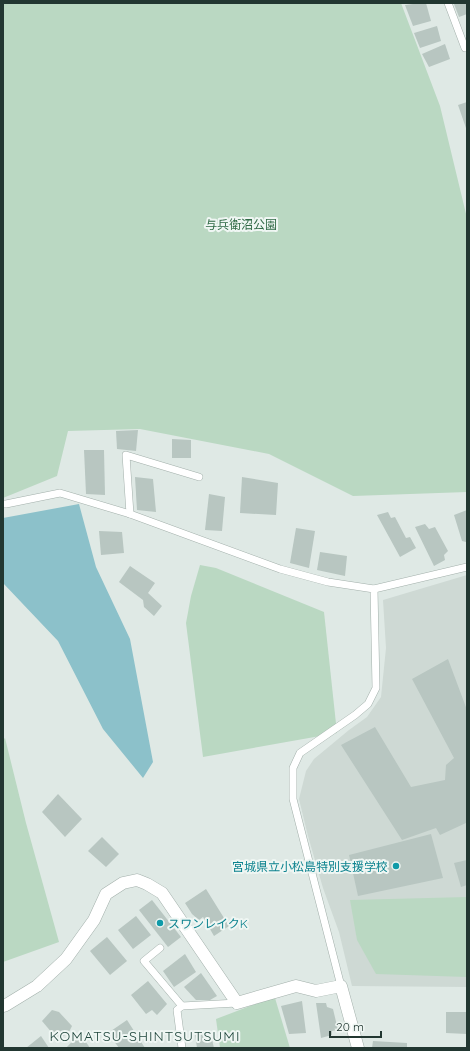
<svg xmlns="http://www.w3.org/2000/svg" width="470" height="1051" viewBox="0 0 470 1051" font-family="Quicksand,'Noto Sans JP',sans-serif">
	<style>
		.built { fill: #ced9d4 }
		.green { fill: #bad8c2 }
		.water { fill: #8cc1ca }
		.building { fill: #b8c6c1 }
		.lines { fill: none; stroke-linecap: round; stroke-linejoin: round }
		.lane-casing { stroke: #a3b0ab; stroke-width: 8 }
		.street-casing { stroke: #a3b0ab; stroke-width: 13 }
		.lane { stroke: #fff; stroke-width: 7 }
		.street { stroke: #fff; stroke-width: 12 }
		.culture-dot { fill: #0f9aa8; stroke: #eff6f3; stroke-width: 1.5 }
		.labels { text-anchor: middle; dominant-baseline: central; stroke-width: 4; stroke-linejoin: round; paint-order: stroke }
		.park-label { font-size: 12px; fill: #306a46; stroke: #eff6f3 }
		.culture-label { font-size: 12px; fill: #0d838f; stroke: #eff6f3; text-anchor: end }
		.quarter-label { font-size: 14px; letter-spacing: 1px; fill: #20473d; stroke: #eff6f3 }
	</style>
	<rect width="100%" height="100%" fill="#dfe9e5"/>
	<polygon class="built" points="467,575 467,987 352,986 339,932 323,888 308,836 299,799 306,771 314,759 349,730 367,717 381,697 386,648 383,600"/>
	<g class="green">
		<polygon points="3,3 401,3 440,106 467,218 467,492 353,496 269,454 140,429 68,431 57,476 3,498"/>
		<polygon points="200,565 216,568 324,612 337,733 203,757 186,623 191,596"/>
		<polygon points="5,738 26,823 59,942 3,962 3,740"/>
		<polygon points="467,897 467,977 376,974 357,940 350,900"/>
		<polygon points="275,998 290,1048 220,1048 216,1019 263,1001"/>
	</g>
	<polygon class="water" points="79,504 96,567 130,639 153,762 143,778 103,729 58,641 3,583 3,518"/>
	<g class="building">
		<polygon points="421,3 426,3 431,21 413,26 405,5"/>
		<polygon points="467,3 467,14 459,17 454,4"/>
		<polygon points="437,26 441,41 420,48 414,33"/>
		<polygon points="445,44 450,59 429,67 422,54"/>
		<polygon points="467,102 467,131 458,105"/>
		<polygon points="138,430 136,451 117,449 116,431"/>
		<polygon points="172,439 191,440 191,458 172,458"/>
		<polygon points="84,450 104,450 105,495 86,494"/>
		<polygon points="135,477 153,479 156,512 137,510"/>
		<polygon points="242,477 278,483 276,515 240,513"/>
		<polygon points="209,494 225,497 222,531 205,530"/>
		<polygon points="467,510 467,544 466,542 462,541 454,515"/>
		<polygon points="388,512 391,518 395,517 406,538 410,537 416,548 400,557 377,515"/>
		<polygon points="425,524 429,529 435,527 448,551 444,555 445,560 434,566 415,527"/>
		<polygon points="296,528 315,531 309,568 290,563"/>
		<polygon points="99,531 122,532 124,553 101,555"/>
		<polygon points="320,552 347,556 345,576 317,570"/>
		<polygon points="130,566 155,583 148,593 162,606 154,616 144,607 143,600 119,582"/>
		<polygon points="448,659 467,710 467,826 466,823 440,835 436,828 402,840 341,745 375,727 411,787 445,780 446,765 454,758 412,679"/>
		<polygon points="58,794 82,819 65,837 42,812"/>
		<polygon points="431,834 443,878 358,896 349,855"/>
		<polygon points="102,837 119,854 106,867 88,851"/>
		<polygon points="467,860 467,885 461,887 454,863"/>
		<polygon points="206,889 229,926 214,936 203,917 199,920 192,914 185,903"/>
		<polygon points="152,900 181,937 168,947 139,910"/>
		<polygon points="136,916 151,935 133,949 118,930"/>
		<polygon points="107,937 127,961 110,975 90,951"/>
		<polygon points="185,954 196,972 174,987 163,971"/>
		<polygon points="201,973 217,996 210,1000 196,1000 184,987"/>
		<polygon points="148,981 167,1004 157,1015 152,1010 146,1014 131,995"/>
		<polygon points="302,1001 306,1033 289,1034 281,1006"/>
		<polygon points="316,1003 326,1003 327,1007 333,1009 338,1030 332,1031 332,1035 321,1038"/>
		<polygon points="52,1010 59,1012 72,1026 69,1032 58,1040 42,1021"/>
		<polygon points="446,1012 467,1012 467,1034 446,1033"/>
		<polygon points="127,1020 145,1048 119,1048 108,1033"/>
		<polygon points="210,1031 214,1048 197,1048 195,1035"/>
		<polygon points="80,1033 90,1048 66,1048"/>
		<polygon points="41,1036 49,1048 26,1048"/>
		<polygon points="373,1041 407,1043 407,1048 372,1048"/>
	</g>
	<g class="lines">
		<defs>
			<g id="lane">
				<polyline points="448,3 465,48 467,48"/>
				<polyline points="3,504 6,504 60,493 130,514 280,569 328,582 374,589 376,688 368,704 355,715 300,753 293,768 293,799 341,986"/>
				<polyline points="130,514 126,455 199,477"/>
				<polyline points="374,589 467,567"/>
				<polyline points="160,948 144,961 182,1006"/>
				<polyline points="182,1048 177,1010 182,1006 237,1003"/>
			</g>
			<polyline id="street" points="3,1006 6,1005 37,986 66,959 94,920 106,894 123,883 137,880 147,884 162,893 237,1003 296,986 316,991 341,986 358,1048"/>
		</defs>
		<use href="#lane" class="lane-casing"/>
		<use href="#street" class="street-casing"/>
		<use href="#lane" class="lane"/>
		<use href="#street" class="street"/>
	</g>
	<g class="culture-dot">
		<circle cx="396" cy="866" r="4"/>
		<circle cx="160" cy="923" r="4"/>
	</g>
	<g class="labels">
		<g class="park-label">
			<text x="241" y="224">与兵衛沼公園</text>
		</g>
		<g class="culture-label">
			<text x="388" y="866">宮城県立小松島特別支援学校</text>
			<text x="168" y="923" text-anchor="start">スワンレイクK</text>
		</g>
		<g class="quarter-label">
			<text x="145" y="1036">KOMATSU-SHINTSUTSUMI</text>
		</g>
	</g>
	<rect width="470" height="1051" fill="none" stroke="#223731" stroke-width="8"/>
	<path d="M330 1031v6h51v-6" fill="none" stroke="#223731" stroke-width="2"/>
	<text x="336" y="1031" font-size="12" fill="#223731" stroke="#eff6f3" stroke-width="3" paint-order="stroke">20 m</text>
</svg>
